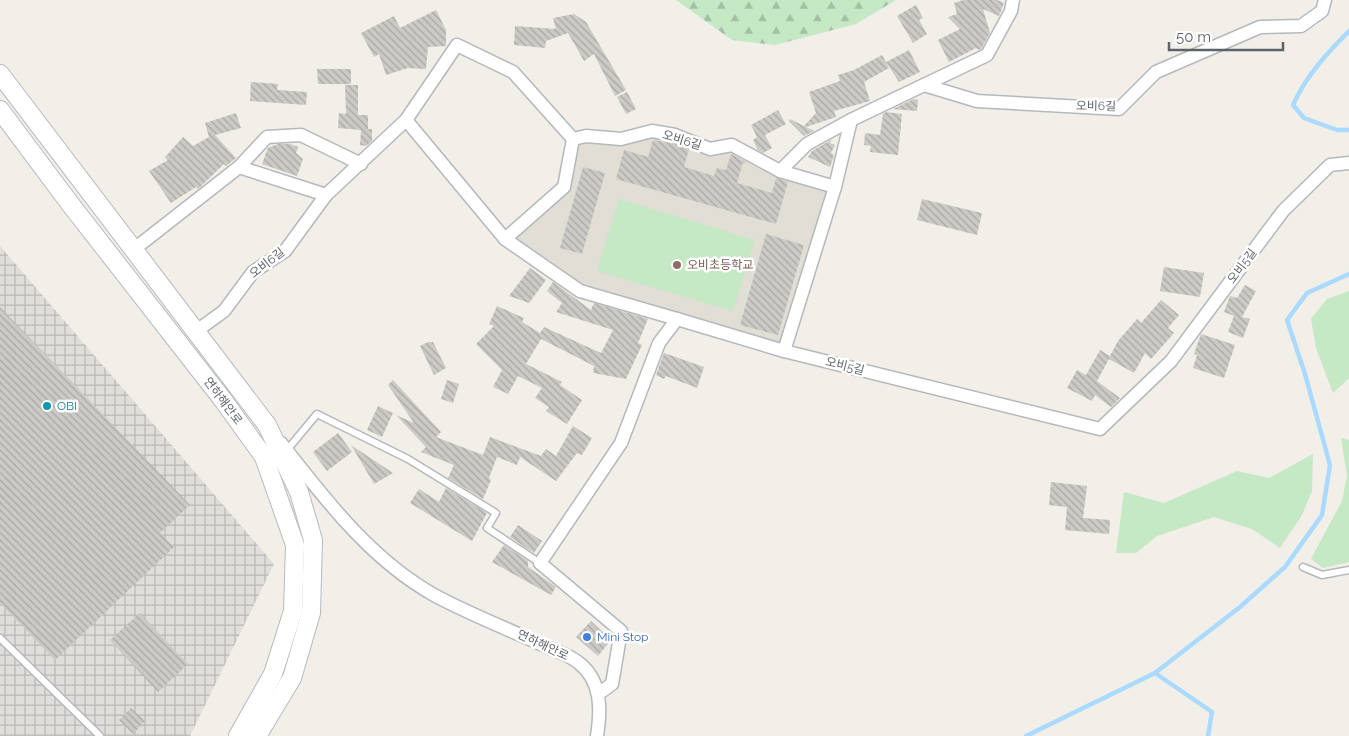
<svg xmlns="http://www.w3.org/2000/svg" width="1349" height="736" viewBox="0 0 1349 736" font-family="Raleway,'Noto Sans KR',sans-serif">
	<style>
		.industrial { fill: url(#industrial-grid) }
		.education { fill: #e1ded6 }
		.green { fill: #c5e8c5 }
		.forest { fill: url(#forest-firs) }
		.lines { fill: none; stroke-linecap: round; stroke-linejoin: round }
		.stream { stroke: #aadaff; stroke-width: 4.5 }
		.building { fill: url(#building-back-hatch) }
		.lane-casing { stroke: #b5b8bc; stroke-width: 9 }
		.street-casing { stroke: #b5b8bc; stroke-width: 15 }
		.secondary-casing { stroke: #b6babf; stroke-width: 20 }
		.lane { stroke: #fff; stroke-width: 6 }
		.street { stroke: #fff; stroke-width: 12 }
		.secondary { stroke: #fff; stroke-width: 18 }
		.education-dot { fill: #8d6e63; stroke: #fff; stroke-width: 2 }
		.culture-dot { fill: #0f9aa8; stroke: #fff; stroke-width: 2 }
		.shop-dot { fill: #3f7fe0; stroke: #fff; stroke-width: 2 }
		.labels { text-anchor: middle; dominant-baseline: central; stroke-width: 5; stroke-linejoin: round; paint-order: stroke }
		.street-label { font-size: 12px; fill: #5f6368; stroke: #fff }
		.education-label { font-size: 12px; fill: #785e54; stroke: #fff; text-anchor: start }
		.culture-label { font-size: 12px; fill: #0d838f; stroke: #fff; text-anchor: start }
		.shop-label { font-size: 12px; fill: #366cbe; stroke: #fff; text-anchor: start }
	</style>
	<defs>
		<pattern id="industrial-grid" width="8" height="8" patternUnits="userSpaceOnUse" patternTransform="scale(1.25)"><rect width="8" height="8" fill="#e0deda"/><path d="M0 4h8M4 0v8" fill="none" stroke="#b9b8b5"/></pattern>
		<pattern id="forest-firs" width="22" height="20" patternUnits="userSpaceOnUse" patternTransform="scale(1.25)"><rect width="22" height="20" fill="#c5e8c5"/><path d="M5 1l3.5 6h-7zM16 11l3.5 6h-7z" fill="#a3c0a4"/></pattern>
		<pattern id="building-back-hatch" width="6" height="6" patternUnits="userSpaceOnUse" patternTransform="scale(1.25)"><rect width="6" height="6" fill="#cccac5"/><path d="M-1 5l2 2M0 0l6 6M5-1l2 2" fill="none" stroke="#a9a8a4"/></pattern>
	</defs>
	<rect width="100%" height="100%" fill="#f1efe8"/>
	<polygon class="industrial" points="0,246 274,564 190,736 0,736"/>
	<polygon class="education" points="652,131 710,149 732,145 835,187 784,351 580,291 505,239 564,187 573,139"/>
	<g class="green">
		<polygon points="619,199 755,240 733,311 597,271"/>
		<polygon points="1349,291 1349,378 1333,393 1316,348 1311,319 1327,299"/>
		<polygon points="1341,438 1349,440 1349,562 1323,568 1311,559 1342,501 1347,476"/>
		<polygon points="1313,454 1312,491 1302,515 1280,548 1252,529 1214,517 1157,536 1136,553 1116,553 1124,492 1164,503 1237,471 1269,478"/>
	</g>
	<polygon class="forest" points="676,0 896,0 856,24 775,45 732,40"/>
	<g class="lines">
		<g class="stream">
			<path d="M 1349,31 C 1327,53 1306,76 1293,105 L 1304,118 L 1337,130 L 1349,130"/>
			<polyline points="1155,673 1212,712 1208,736"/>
			<polyline points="1026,736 1155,673 1240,607 1285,567 1322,515 1330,465 1305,374 1287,320 1307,293 1349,274"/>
		</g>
	</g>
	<g class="building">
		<polygon points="963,0 997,0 1004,3 999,16 983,9 990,33 981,49 979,50 976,48 949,62 938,40 960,29 948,17 957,14 954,3"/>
		<polygon points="916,5 923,18 919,20 927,34 913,43 897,16"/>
		<polygon points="436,10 446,30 446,46 428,47 426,69 408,68 386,75 379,54 374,57 361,33 394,16 400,28"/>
		<polygon points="574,14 586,22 626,90 615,96 594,54 584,61 568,33 546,41 545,48 514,45 515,26 556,29 553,18"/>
		<polygon points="909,50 920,72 899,82 886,62"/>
		<polygon points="882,55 889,68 864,82 870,101 834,111 836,117 806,127 814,131 804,136 789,121 790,119 804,126 816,113 809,92 840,81 838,75 854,70"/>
		<polygon points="317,69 351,69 351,84 318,84"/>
		<polygon points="251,82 278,84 277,90 307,92 306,105 250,101"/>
		<polygon points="345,85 358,85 358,115 368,115 368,129 372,129 372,141 366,146 360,145 361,130 338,128 339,113 346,114"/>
		<polygon points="627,92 636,109 626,114 617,97"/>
		<polygon points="914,99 918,100 917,111 893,109"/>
		<polygon points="778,110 786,124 765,135 772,148 763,153 758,150 753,140 757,137 751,125"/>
		<polygon points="886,112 902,114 898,155 870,152 871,146 864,145 865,133 880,135 883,114"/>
		<polygon points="236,113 241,128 215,135 236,158 226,166 224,164 198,189 196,187 171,203 149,171 168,160 165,157 183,137 193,146 209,137 205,123"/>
		<polygon points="653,140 673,143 689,149 684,167 714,176 717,168 726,170 731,154 746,162 741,165 742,165 737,183 772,193 776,178 788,182 776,224 616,179 624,150 648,157"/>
		<polygon points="831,140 830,143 835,145 831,153 834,155 830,167 808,157 812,151"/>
		<polygon points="278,144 290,144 298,147 296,153 303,159 297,176 262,164 268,148"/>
		<polygon points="583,167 605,173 582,254 560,248"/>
		<polygon points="922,199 982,213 977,235 917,220"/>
		<polygon points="766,234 804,245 778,335 740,325"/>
		<polygon points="1164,267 1204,273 1200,297 1160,291"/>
		<polygon points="530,268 546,280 529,303 509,296"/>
		<polygon points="553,282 591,310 594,303 648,319 638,343 642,345 626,379 593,373 594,366 541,339 526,364 562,382 560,385 582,400 567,424 546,411 549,407 535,398 542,388 518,376 508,394 493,387 502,370 476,344 494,326 489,324 497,306 524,318 522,322 540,333 544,327 601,353 613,330 556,312 562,303 547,291"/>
		<polygon points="1245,285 1256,291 1242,317 1250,319 1243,338 1228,332 1234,316 1224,312 1230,296 1237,298"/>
		<polygon points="1161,300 1179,315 1168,328 1174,333 1151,359 1145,353 1134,373 1109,359 1097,381 1120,398 1111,407 1095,395 1092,401 1067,388 1077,370 1086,375 1100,350 1110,356 1118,341 1137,319 1141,323"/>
		<polygon points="0,307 190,505 160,533 174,547 55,660 0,603"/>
		<polygon points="1201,334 1235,345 1224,378 1193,368 1197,355 1194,354"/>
		<polygon points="428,342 433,342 446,368 434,375 420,346"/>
		<polygon points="664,353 704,367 697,388 666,376 664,379 656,375"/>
		<polygon points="393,380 441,432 436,437 483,455 490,437 541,456 546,449 556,456 573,426 592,438 582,455 577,453 556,481 520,457 517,465 497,457 489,478 491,480 483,499 448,478 454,465 421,452 426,447 396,415 414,423 388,385"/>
		<polygon points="447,380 459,384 453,403 441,399"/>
		<polygon points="378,406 393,413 382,437 367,430"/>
		<polygon points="338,433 352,452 327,471 313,452"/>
		<polygon points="351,445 393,473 374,484"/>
		<polygon points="1051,482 1087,486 1083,518 1110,520 1109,534 1065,530 1067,507 1049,505"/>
		<polygon points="446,488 487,513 472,541 410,503 419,489 439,502"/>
		<polygon points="518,525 542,541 534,553 510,537"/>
		<polygon points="504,545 528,561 528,567 556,587 551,595 492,562"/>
		<polygon points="140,613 188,664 158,692 110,640"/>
		<polygon points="591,621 611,640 598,656 576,637"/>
		<polygon points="131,708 145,721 133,734 119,720"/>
	</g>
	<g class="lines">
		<defs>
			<g id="lane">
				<polyline points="287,450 317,414 408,459 496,513 487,528 540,563"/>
				<polyline points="1303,567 1322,575 1349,570"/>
				<polyline points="0,638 100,736"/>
			</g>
			<g id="street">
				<polyline points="924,85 987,55 1011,11 1013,0"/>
				<polyline points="406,120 505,239 580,291 677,319"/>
				<polyline points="239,167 326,195"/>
				<polyline points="780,171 835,187"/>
				<polyline points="505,239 564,187 573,139"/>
				<polyline points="133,250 239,167 267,137 301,135 361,164"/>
				<polyline points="195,332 224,311 253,272 285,251 326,195 406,120 457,45 513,72 573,139 586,136 621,139 652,131 675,135 710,149 732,145 780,171 807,144 851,120 924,85 977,101 1119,109 1156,72 1260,27 1301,26 1322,11 1325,0"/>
				<polyline points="784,351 835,187 851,120"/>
				<path d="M 281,443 C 325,499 370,559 434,595 C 469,614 508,629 545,646 C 555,651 570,655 579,663 C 602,681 601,710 597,736"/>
				<polyline points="598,694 612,684 621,631 540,563 621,443 659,343 677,319 784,351 1100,429 1171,361 1283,211 1330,165 1349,163"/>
			</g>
			<g id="secondary">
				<polyline points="0,74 267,425 299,492 313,540 311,613 292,678 257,736"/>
				<polyline points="0,110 71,205 223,400 264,457 295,545 293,611 273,674 238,736"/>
			</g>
		</defs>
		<use href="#lane" class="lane-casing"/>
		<use href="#street" class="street-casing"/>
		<use href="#secondary" class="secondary-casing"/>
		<use href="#lane" class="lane"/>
		<use href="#street" class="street"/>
		<use href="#secondary" class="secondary"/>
	</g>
	<circle class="education-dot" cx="677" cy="265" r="5"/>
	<circle class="culture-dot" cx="47" cy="406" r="5"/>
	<circle class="shop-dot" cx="587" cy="637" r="5"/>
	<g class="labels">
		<g class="street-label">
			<text transform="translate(1096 106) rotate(1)">오비6길</text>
			<text transform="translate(682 140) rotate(17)">오비6길</text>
			<text transform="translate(267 263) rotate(-38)">오비6길</text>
			<text transform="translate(1242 266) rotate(-53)">오비5길</text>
			<text transform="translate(845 366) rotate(14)">오비5길</text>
			<text transform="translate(223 401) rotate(53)">연하해안로</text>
			<text transform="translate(543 645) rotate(25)">연하해안로</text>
		</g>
		<g class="education-label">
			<text x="687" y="265">오비초등학교</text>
		</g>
		<g class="culture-label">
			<text x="57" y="406">OBI</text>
		</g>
		<g class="shop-label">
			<text x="597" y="637">Mini Stop</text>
		</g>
	</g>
	<path d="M1169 42v8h114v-8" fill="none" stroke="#5f6368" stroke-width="2.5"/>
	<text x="1176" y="42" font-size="15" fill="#5f6368" stroke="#ffffff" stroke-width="4" paint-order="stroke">50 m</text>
</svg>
